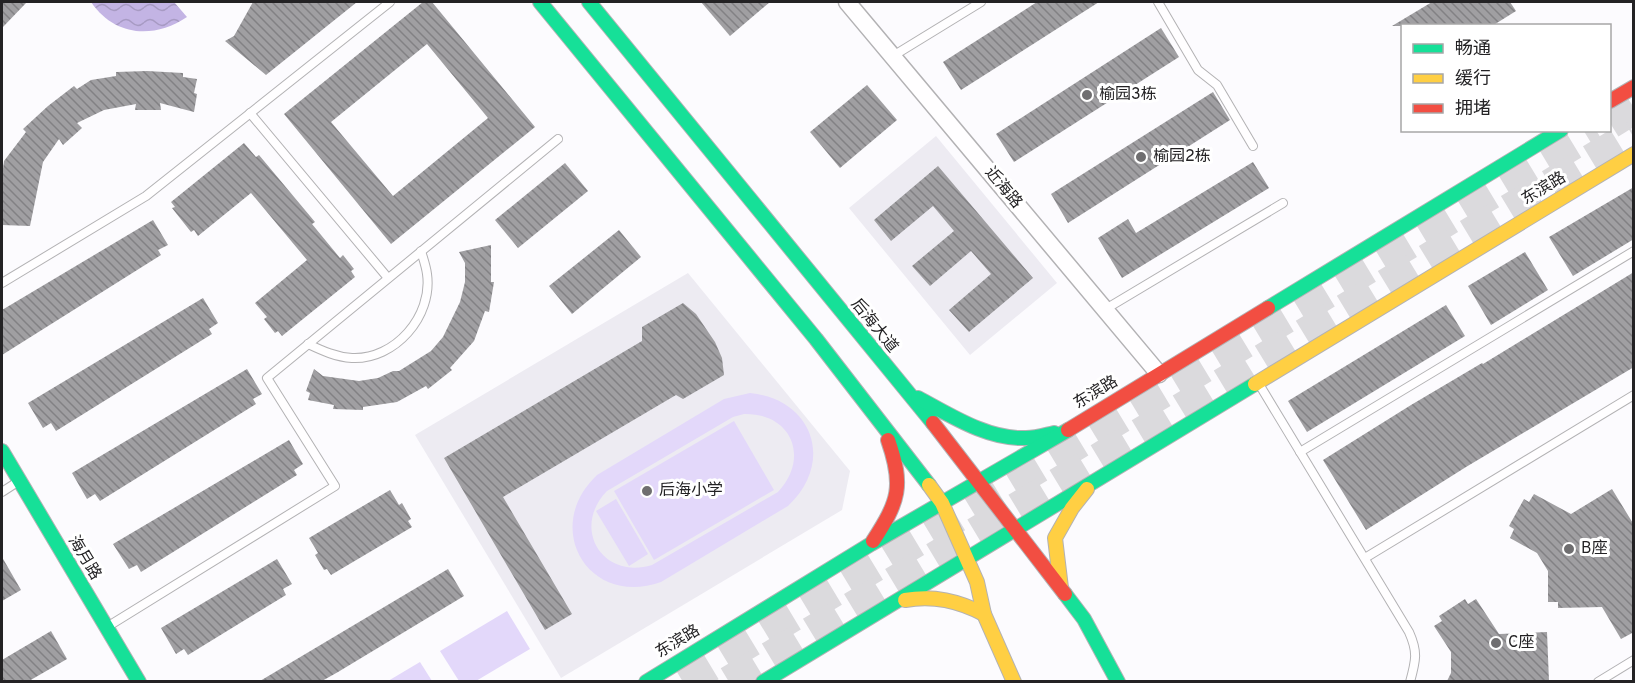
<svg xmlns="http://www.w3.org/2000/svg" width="1635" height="683" viewBox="0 0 1635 683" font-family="Overpass,'Noto Sans SC',sans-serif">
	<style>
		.built { fill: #edebf2 }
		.pitch { fill: #e3d8fa; fill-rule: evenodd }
		.water { fill: url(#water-waves) }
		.building { fill: url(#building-back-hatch); fill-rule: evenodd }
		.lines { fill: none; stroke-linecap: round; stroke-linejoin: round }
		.highway-tunnel { stroke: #dbdadd; stroke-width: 32; stroke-dasharray: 32 16; stroke-linecap: butt }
		.lane-casing { stroke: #b3b2b4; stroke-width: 10 }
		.street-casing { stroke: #b3b2b4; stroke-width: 19 }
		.fast-casing { stroke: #b3b2b4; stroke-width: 16 }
		.slow-casing { stroke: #b3b2b4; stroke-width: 16 }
		.jam-casing { stroke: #b3b2b4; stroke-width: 16 }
		.lane { stroke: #fffeff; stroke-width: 8 }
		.street { stroke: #fffeff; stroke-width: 16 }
		.fast { stroke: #16e098; stroke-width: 14 }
		.slow { stroke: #ffcf43; stroke-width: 14 }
		.jam { stroke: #f24e42; stroke-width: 14 }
		.poi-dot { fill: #6f6e70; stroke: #fff; stroke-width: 2 }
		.labels { text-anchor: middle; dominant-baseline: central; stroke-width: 6; stroke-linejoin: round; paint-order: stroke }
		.poi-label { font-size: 16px; fill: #232224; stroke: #fff; text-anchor: start }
		.street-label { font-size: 16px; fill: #232224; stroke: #fff }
	</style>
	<defs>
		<pattern id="water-waves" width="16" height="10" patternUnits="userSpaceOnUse" patternTransform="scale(1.5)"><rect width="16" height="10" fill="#c3b4e4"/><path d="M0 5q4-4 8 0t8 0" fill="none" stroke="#a79ac3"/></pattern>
		<pattern id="building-back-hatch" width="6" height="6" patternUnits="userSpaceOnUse" patternTransform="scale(1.5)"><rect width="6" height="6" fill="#a09fa2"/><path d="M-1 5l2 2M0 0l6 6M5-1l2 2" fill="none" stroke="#828184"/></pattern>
	</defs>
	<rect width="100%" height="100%" fill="#fcfbfe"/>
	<g class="built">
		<polygon points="936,136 1057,283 970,355 849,208"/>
		<polygon points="688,273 850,471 842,510 561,678 415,435"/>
	</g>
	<g class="pitch">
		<path d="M 750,393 C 813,399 835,462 788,506 L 661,582 C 589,608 541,528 597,475 L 724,399 ZM 744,414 C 792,413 810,458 778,492 L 652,565 C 602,580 571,528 607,491 L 733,417 Z"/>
		<polygon points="734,421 774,490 654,560 614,491"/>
		<polygon points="616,499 648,554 629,566 596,511"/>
		<polygon points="507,611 530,649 476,681 459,681 440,651"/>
		<polygon points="420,662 432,681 388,681"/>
	</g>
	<path class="water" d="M 91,2 L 174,2 L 187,17 C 154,39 115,37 91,2 Z"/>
	<g class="building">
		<polygon points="2,2 27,2 2,28"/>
		<polygon points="253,2 357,2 266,75 225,41 234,36"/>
		<path d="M 423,2 L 432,2 L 535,127 L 391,244 L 284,114 ZM 427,44 L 488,118 L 393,196 L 331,122 Z"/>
		<polygon points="701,2 770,2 730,36"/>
		<polygon points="1037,2 1099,2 961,90 943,62"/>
		<polygon points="1432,2 1510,2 1516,11 1492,26 1392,26"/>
		<polygon points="1161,28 1179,57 1014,162 996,134"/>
		<polygon points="147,71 183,73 183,77 197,79 194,93 197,94 194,112 160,103 161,110 135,110 136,104 104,110 77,123 82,128 63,145 59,139 43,162 30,226 2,225 2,176 4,161 26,132 23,129 48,106 74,86 77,89 91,80 116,76 116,72"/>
		<polygon points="867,85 897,120 840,168 810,132"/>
		<polygon points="1213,92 1230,120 1068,223 1051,194"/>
		<polygon points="244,143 256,157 259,155 315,222 312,224 340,258 343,255 354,269 351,271 355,277 282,336 278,331 275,333 264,319 267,317 255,303 307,260 251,193 198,236 194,230 191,232 172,208 175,207 171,202"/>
		<polygon points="1253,162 1269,188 1122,278 1098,238 1128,219 1136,233"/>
		<polygon points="565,163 588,191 518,248 495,220"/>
		<polygon points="938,166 1033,278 969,332 949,310 991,274 971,251 930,286 912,266 954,231 933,206 891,241 874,220"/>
		<polygon points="1634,187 1634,239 1573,276 1549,237"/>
		<polygon points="153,220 168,245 158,250 161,255 2,355 2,310"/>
		<polygon points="619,230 641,257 572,314 549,286"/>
		<polygon points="491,245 491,282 494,282 489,312 485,311 474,341 450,368 452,370 428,389 426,386 397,402 363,407 363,410 333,409 334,405 308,400 310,393 306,391 314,369 323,376 359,381 378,378 393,371 399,371 431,351 443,337 460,302 465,282 465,263 459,252"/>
		<polygon points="1525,252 1548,290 1491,325 1468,286"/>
		<polygon points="1634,272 1634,367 1466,467 1366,530 1323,460 1411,405 1482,363 1483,364"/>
		<polygon points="203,298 218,323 209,329 212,334 56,431 51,423 43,428 28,403"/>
		<polygon points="683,303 696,314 715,342 722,358 724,375 683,399 676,395 503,497 572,614 545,630 444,458 642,341 642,327"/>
		<polygon points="1446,305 1465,336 1307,432 1288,401"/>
		<polygon points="247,369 262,394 253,399 256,404 100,501 95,494 87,499 72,473"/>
		<polygon points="289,440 303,464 294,470 297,475 141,572 137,565 129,569 113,544"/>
		<polygon points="1612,489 1634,525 1634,632 1621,639 1602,607 1558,608 1558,602 1548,602 1548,571 1537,553 1510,538 1514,529 1509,526 1524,499 1529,502 1534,494 1571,514"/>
		<polygon points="390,490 399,505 402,503 411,519 408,521 412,527 331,575 327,569 324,570 315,555 318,553 309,538"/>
		<polygon points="2,557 21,590 2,601"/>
		<polygon points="277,559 292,584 283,589 286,595 188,655 184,649 176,654 161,628"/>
		<polygon points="448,569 464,596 338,672 322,681 260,681"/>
		<polygon points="1465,599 1468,604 1476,599 1499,634 1547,632 1549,681 1447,681 1451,673 1451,652 1434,626 1442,621 1439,616"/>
		<polygon points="51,631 67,659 29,681 2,681 2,660"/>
	</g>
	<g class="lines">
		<g class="highway-tunnel">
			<polyline points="1610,123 1634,108"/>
			<polyline points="683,682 1596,130"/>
			<polyline points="729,682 1155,425 1634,134"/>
		</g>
		<defs>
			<g id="lane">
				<polyline points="1158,2 1198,70 1217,85 1253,146"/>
				<polyline points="893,56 981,2"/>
				<polyline points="250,113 388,278"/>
				<polyline points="2,283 146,196 390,2"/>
				<polyline points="1104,310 1283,203"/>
				<path d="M 308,344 C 323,351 336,357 352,358 C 395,360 433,316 427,274 C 426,266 423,258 421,251"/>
				<path d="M 1259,384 L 1409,632 C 1418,652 1416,660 1410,682"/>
				<polyline points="1300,452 1634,251"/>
				<polyline points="2,492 19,481"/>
				<polyline points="1365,558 1634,395"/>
				<polyline points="107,627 335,486 267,378 558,139"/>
				<polyline points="1598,682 1634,660"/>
			</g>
			<polyline id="street" points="847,2 1159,374"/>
			<g id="fast">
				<polyline points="540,2 816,339 929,485"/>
				<polyline points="589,2 933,423"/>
				<polyline points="1268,308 1561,130"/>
				<path d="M 918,398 C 950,415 988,440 1026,438 C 1036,438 1045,435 1054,433"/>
				<polyline points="2,451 139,682"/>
				<polyline points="1065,594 1084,619 1118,682"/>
				<polyline points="646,682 871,544 1068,430"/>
				<polyline points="763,682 1255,384"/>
			</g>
			<g id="slow">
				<polyline points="1255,384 1634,154"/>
				<polyline points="929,485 942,503 977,582 984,614 1014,682"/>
				<polyline points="1061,588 1055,538 1072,508 1087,489"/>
				<path d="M 905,600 C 934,595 958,601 984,614"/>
			</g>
			<g id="jam">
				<polyline points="1610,101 1634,87"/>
				<polyline points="933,423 1065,594"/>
				<polyline points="1068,430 1268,308"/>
				<path d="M 873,541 C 899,501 904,486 888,440"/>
			</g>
		</defs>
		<use href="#lane" class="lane-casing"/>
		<use href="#street" class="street-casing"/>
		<use href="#fast" class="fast-casing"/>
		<use href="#slow" class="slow-casing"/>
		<use href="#jam" class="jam-casing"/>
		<use href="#lane" class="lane"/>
		<use href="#street" class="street"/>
		<use href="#fast" class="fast"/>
		<use href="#slow" class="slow"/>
		<use href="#jam" class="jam"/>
	</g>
	<g class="poi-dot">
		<circle cx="1087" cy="95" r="6"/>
		<circle cx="1141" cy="157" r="6"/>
		<circle cx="647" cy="491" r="6"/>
		<circle cx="1569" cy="549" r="6"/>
		<circle cx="1496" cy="643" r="6"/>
	</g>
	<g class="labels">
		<g class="poi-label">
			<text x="1099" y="95">榆园3栋</text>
			<text x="1153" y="157">榆园2栋</text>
			<text x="659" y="491">后海小学</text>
			<text x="1581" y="549">B座</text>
			<text x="1508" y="643">C座</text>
		</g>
		<g class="street-label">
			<text transform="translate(1003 188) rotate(50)">近海路</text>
			<text transform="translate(1544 189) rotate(-31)">东滨路</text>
			<text transform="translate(874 326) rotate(51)">后海大道</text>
			<text transform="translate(1096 393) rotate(-31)">东滨路</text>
			<text transform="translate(84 558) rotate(59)">海月路</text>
			<text transform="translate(678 642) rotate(-31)">东滨路</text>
		</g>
	</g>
	<rect width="1635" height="683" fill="none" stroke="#232224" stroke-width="6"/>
	<rect x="1401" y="24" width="210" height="108" fill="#ffffff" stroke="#a7a7a7" stroke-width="1.5"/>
	<rect x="1413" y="44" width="30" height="9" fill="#16e098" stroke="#a7a7a7" stroke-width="1.5"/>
	<text x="1455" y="54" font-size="18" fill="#232224">畅通</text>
	<rect x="1413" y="74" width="30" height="9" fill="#ffcf43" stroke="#a7a7a7" stroke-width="1.5"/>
	<text x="1455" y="84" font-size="18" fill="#232224">缓行</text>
	<rect x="1413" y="104" width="30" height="9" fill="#f24e42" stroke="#a7a7a7" stroke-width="1.5"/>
	<text x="1455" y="114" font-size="18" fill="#232224">拥堵</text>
</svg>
